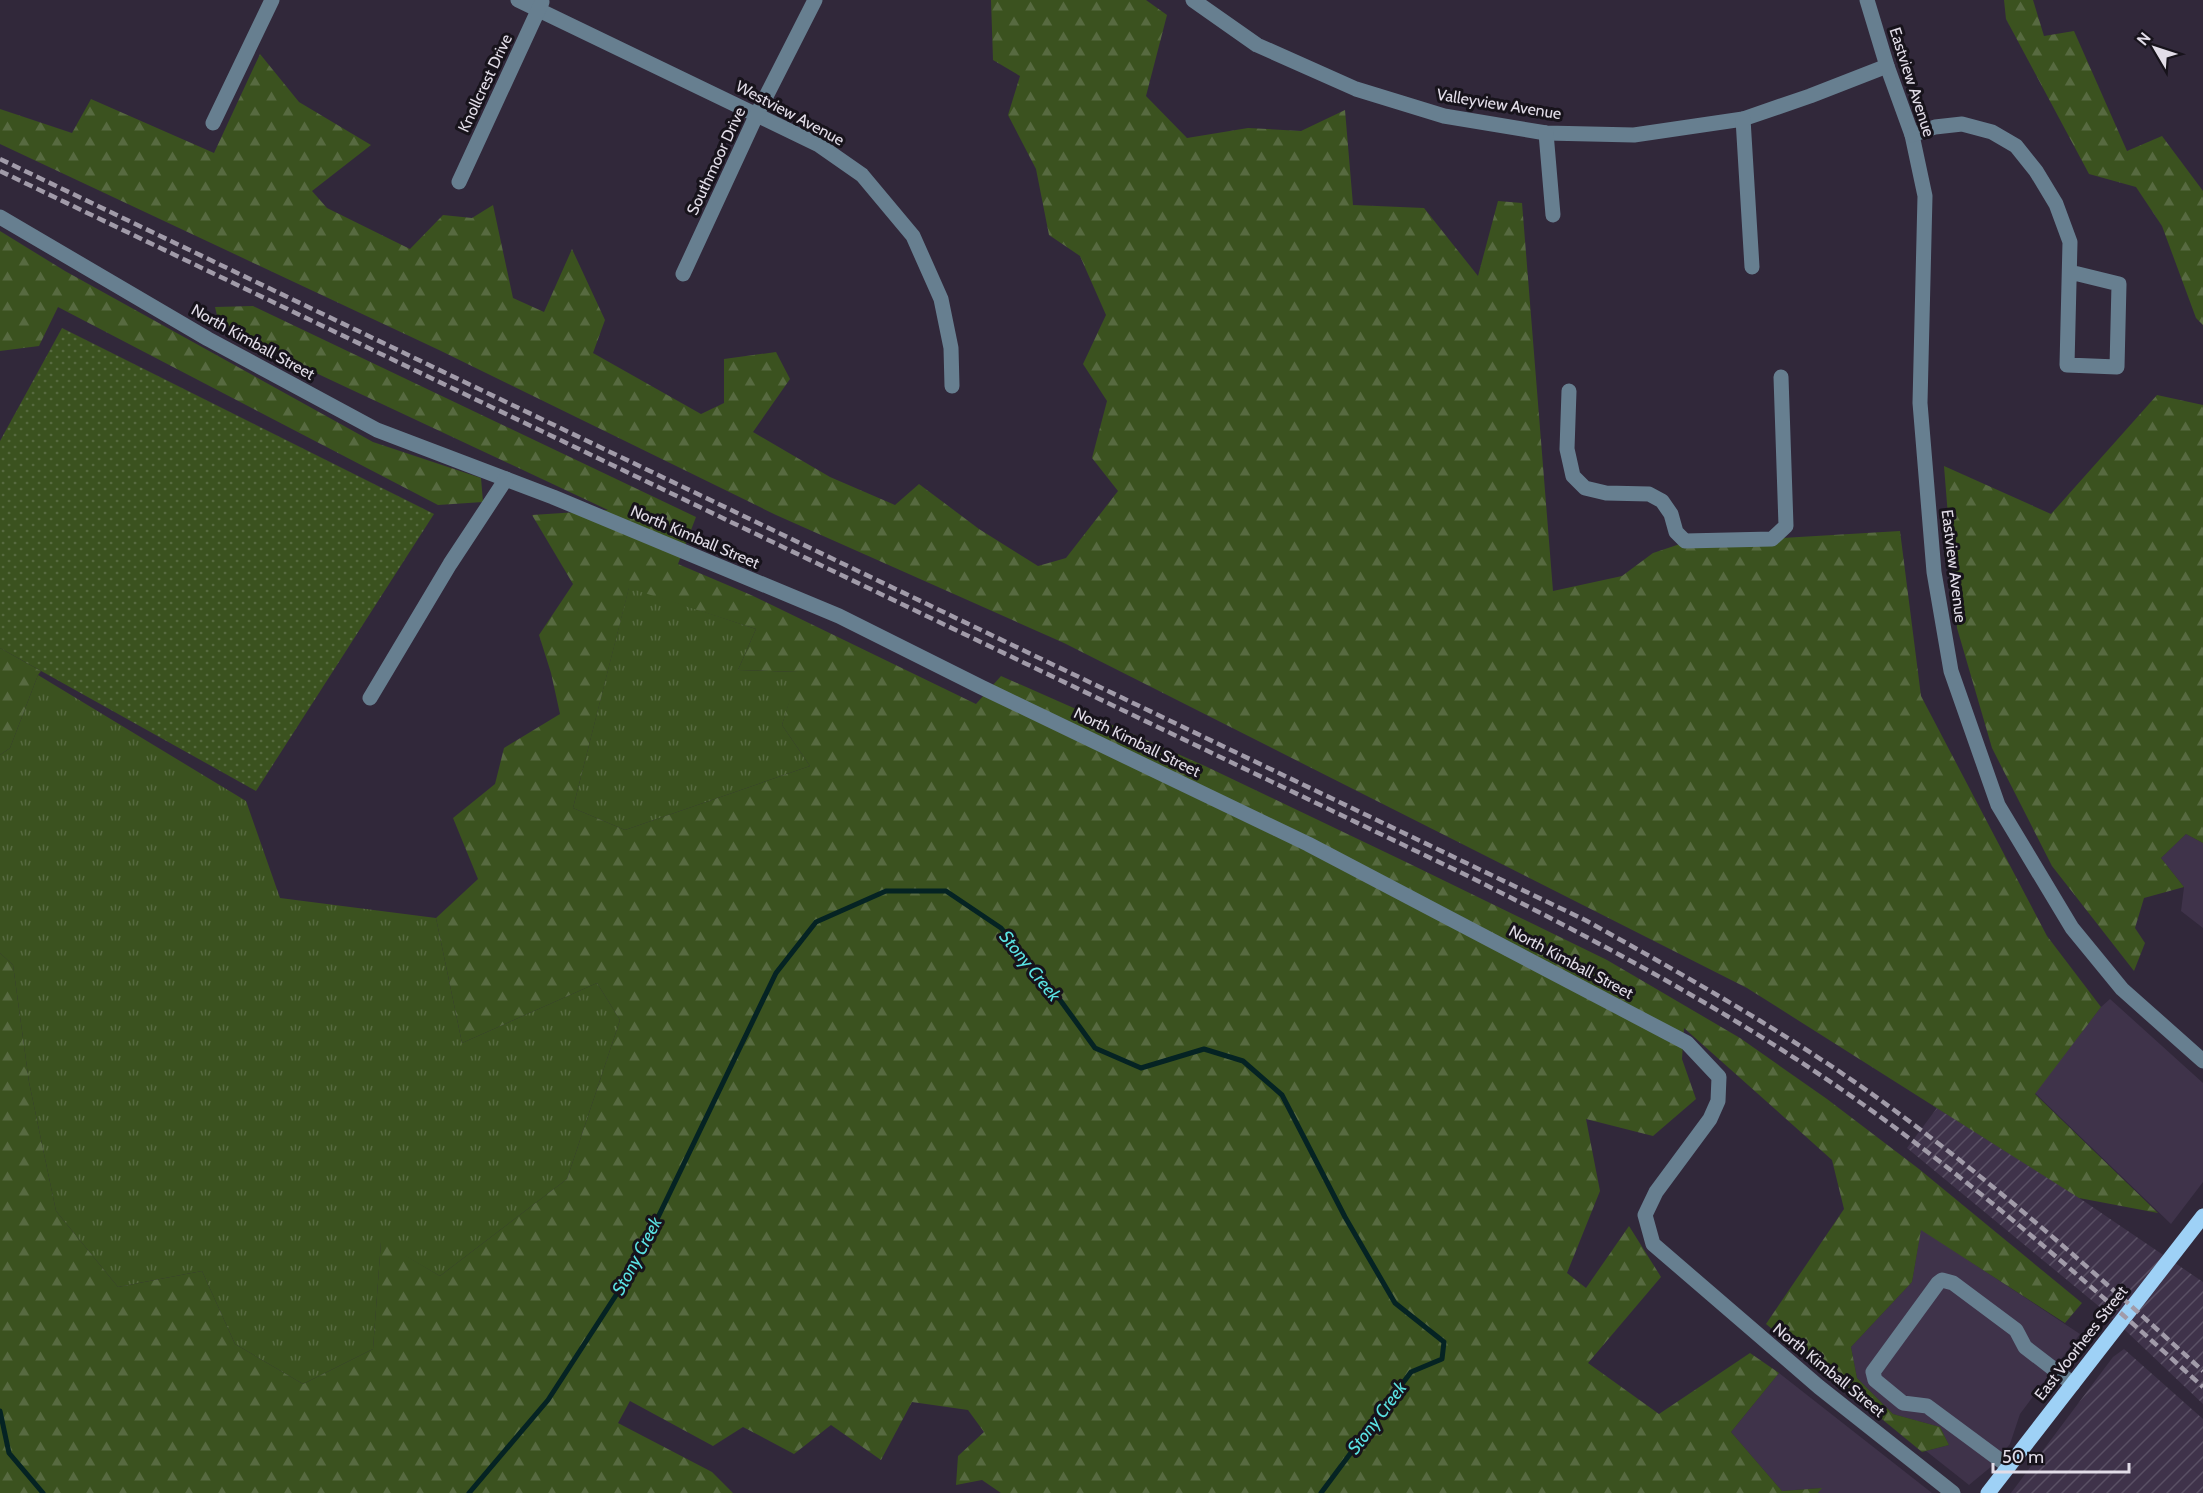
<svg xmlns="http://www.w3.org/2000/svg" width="2203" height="1493" viewBox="0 0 2203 1493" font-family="Cabin,sans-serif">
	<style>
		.built { fill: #3f334a }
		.industrial { fill: url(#industrial-furrows) }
		.grass { fill: url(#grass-tufts) }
		.forest { fill: url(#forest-firs); fill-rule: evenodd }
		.park { fill: url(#park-dots) }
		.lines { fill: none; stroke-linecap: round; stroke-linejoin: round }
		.stream { stroke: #052323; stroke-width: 5 }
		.minor { stroke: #677f90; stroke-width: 15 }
		.major { stroke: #9ed1f6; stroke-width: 15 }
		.rail { stroke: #a19ba9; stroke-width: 4.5; stroke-dasharray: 9 4.5; stroke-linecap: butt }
		.labels { text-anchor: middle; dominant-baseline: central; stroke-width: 6; stroke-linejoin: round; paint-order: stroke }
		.street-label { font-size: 16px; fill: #e2dde8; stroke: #17131b }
		.water-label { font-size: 18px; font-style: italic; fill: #5ae2e3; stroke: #17131b }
	</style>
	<defs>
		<pattern id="industrial-furrows" width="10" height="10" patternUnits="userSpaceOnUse" patternTransform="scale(1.5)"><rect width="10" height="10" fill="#3f334a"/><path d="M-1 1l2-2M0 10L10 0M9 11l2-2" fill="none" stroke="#5a5064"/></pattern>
		<pattern id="grass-tufts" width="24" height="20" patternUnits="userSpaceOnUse" patternTransform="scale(1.5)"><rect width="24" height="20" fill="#3b521f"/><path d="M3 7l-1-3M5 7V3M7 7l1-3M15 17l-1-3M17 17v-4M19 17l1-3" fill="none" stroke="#576a40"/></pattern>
		<pattern id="forest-firs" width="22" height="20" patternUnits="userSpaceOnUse" patternTransform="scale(1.5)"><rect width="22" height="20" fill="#3b521f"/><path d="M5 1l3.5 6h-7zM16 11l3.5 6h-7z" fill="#576a40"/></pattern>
		<pattern id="park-dots" width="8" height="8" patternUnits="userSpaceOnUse" patternTransform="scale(1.5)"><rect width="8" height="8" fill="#3b521f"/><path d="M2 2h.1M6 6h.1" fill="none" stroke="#576a40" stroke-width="1.8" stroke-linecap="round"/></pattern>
	</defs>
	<rect width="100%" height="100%" fill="#31283a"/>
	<g class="built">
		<polygon points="2186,834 2203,843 2203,928 2181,911 2184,887 2161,858"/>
		<polygon points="2110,999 2203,1083 2203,1182 2171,1224 2035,1093 2101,1007"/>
		<polygon points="1921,1229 2080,1334 2020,1414 2010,1444 1992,1466 1969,1485 1926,1451 1949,1445 1940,1427 1893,1414 1857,1378 1851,1347 1912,1282"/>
		<polygon points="1779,1373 1932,1493 1818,1493 1821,1488 1782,1491 1731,1432"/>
	</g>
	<g class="industrial">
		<polygon points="1937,1108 2066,1189 2203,1282 2203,1404 2107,1313 1907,1148"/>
		<polygon points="2124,1349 2203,1419 2203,1493 2011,1493 2113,1357"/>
	</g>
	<g class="grass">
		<polygon points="629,587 756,629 738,670 799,672 782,725 810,766 625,830 573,808"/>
		<polygon points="38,675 246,801 280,898 436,918 462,1043 597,983 620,1020 567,1179 440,1276 381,1242 373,1349 303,1384 235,1344 202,1271 118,1287 56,1211 29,1082 13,965 0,953 0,755 10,748"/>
	</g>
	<g class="forest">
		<polygon points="991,0 1146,0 1167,15 1146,96 1187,138 1248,128 1301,131 1345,110 1353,205 1424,208 1478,276 1498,201 1522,203 1553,591 1622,576 1653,553 1680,544 1900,531 1921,696 2047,936 2101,1007 2035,1094 2158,1213 2079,1198 1747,988 1064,643 776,515 439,350 0,144 0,109 72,133 91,99 214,153 260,54 299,102 371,145 312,191 327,208 410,249 443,215 472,218 493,205 513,298 544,312 572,249 605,320 593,353 701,414 724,403 724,359 776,352 790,379 753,432 830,477 895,505 919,484 979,529 1038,566 1066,558 1118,491 1092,458 1107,401 1083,364 1106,315 1080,256 1049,235 1036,169 1008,115 1020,76 993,60"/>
		<polygon points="2004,0 2033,0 2044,36 2074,31 2127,151 2162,136 2203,191 2203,325 2196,318 2162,226 2136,187 2089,174 2006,19"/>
		<polygon points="0,231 65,271 373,442 481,478 483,502 438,505 58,307 39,346 0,351"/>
		<path d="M 253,306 L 696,517 L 678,564 L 751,595 L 976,704 L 1001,676 L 1205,766 L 1408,863 L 1607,960 L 1740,1038 L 1827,1099 L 1919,1169 L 2082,1303 L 2065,1323 L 1921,1230 L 1912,1282 L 1851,1347 L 1857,1378 L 1893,1414 L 1940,1427 L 1949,1445 L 1922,1452 L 1766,1324 L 1844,1209 L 1832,1160 L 1684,1028 L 1682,1059 L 1696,1099 L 1653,1136 L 1586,1119 L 1600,1191 L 1567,1273 L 1586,1288 L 1629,1226 L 1661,1277 L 1588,1363 L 1659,1414 L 1750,1353 L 1779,1373 L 1731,1432 L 1782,1491 L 1822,1488 L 1818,1493 L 1001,1493 L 982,1480 L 956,1485 L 958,1456 L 984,1432 L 968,1410 L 912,1402 L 881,1460 L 831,1425 L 794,1454 L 743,1427 L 713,1446 L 630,1401 L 618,1423 L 712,1472 L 733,1493 L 0,1493 L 0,953 L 13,965 L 29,1082 L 56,1211 L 118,1287 L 202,1271 L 235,1344 L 303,1384 L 373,1349 L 381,1241 L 440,1276 L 567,1179 L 620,1020 L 597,983 L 462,1043 L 436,918 L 478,879 L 453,818 L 495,784 L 504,748 L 560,714 L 551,673 L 539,635 L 573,584 L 532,515 L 608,510 L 220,328 L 215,307 ZM 629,588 L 756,629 L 738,670 L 798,672 L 782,725 L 810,766 L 625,830 L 573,808 Z"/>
		<polygon points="2157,395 2203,405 2203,843 2186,834 2161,858 2184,887 2144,898 2135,928 2145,943 2134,971 2052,866 1992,748 1957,628 1944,466 2051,514"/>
		<polygon points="0,648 41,671 38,675 10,748 0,755"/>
	</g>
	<polygon class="park" points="62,328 434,514 256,791 0,648 0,441"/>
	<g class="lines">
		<g class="stream">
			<polyline points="0,1411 9,1453 43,1493"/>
			<polyline points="469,1493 548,1400 633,1269 776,973 816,922 886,891 946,891 1001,928 1055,993 1095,1048 1141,1068 1204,1049 1243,1061 1282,1095 1345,1217 1395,1303 1444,1342 1442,1359 1411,1372 1321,1493"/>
		</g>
		<g class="minor">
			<polyline points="518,0 819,145 862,175 913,236 941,299 951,348 952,386"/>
			<polyline points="1193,0 1257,45 1356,89 1444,116 1546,133 1634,135 1743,119 1810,96 1887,66"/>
			<polyline points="1867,0 1887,66 1912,135 1925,196 1920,403 1934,572 1951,671 1998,805 2072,928 2122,989 2203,1061"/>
			<polyline points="1743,119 1752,267"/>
			<polyline points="213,123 272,0"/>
			<polyline points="1546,133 1553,215"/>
			<polyline points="1912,135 1935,127 1962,124 1992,132 2016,146 2036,171 2056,204 2070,242 2067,365 2117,367 2119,284 2070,272"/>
			<polyline points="459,182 542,2"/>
			<polyline points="0,217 208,339 377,430 553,497 839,616 981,687 1308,844 1687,1043 1719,1077 1718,1101 1710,1119 1656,1192 1645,1215 1653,1244 1819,1387 1953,1493"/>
			<polyline points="683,274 757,114 815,0"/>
			<polyline points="1569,391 1567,449 1573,476 1585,488 1606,493 1649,494 1662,501 1671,514 1676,532 1685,541 1772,539 1786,526 1781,377"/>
			<polyline points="370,698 450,564 506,479"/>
			<polyline points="2008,1466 1927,1406 1903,1403 1875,1380 1873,1372 1938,1283 1942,1280 1953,1283 2016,1330 2025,1347 2073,1384"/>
		</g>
		<polyline class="major" points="1988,1493 2203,1216"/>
		<g class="rail">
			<path d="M 0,159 L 1585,920 C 1691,979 1796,1038 1894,1110 C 2003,1190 2103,1280 2203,1371"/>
			<path d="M 0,171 L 1468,876 C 1603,944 1737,1015 1861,1103 C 1982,1189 2093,1287 2203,1387"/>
		</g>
	</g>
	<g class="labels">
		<g class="street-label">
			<text transform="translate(1912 82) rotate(72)">Eastview Avenue</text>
			<text transform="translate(485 83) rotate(-65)">Knollcrest Drive</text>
			<text transform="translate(1499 104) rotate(9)">Valleyview Avenue</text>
			<text transform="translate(790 113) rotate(28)">Westview Avenue</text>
			<text transform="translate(716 161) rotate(-65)">Southmoor Drive</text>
			<text transform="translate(253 342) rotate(29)">North Kimball Street</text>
			<text transform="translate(695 537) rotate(23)">North Kimball Street</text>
			<text transform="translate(1954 566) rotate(83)">Eastview Avenue</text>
			<text transform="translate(1137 742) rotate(26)">North Kimball Street</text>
			<text transform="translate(1571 962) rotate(28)">North Kimball Street</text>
			<text transform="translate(2081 1343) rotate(-52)">East Voorhees Street</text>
			<text transform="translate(1829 1370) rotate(39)">North Kimball Street</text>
		</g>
		<g class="water-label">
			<text transform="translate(1030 966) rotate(51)">Stony Creek</text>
			<text transform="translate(637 1256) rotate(-62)">Stony Creek</text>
			<text transform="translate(1377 1418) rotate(-53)">Stony Creek</text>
		</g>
	</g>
	<g transform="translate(2155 48) rotate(309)" stroke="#17131b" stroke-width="4.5" paint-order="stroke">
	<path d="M0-4.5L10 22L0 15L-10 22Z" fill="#e2dde8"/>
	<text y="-9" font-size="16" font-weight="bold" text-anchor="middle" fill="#e2dde8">N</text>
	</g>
	<path d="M1993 1463v9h136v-9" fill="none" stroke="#e2dde8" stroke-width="3"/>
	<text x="2002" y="1463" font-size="18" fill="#e2dde8" stroke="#17131b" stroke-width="4.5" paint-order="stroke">50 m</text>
</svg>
